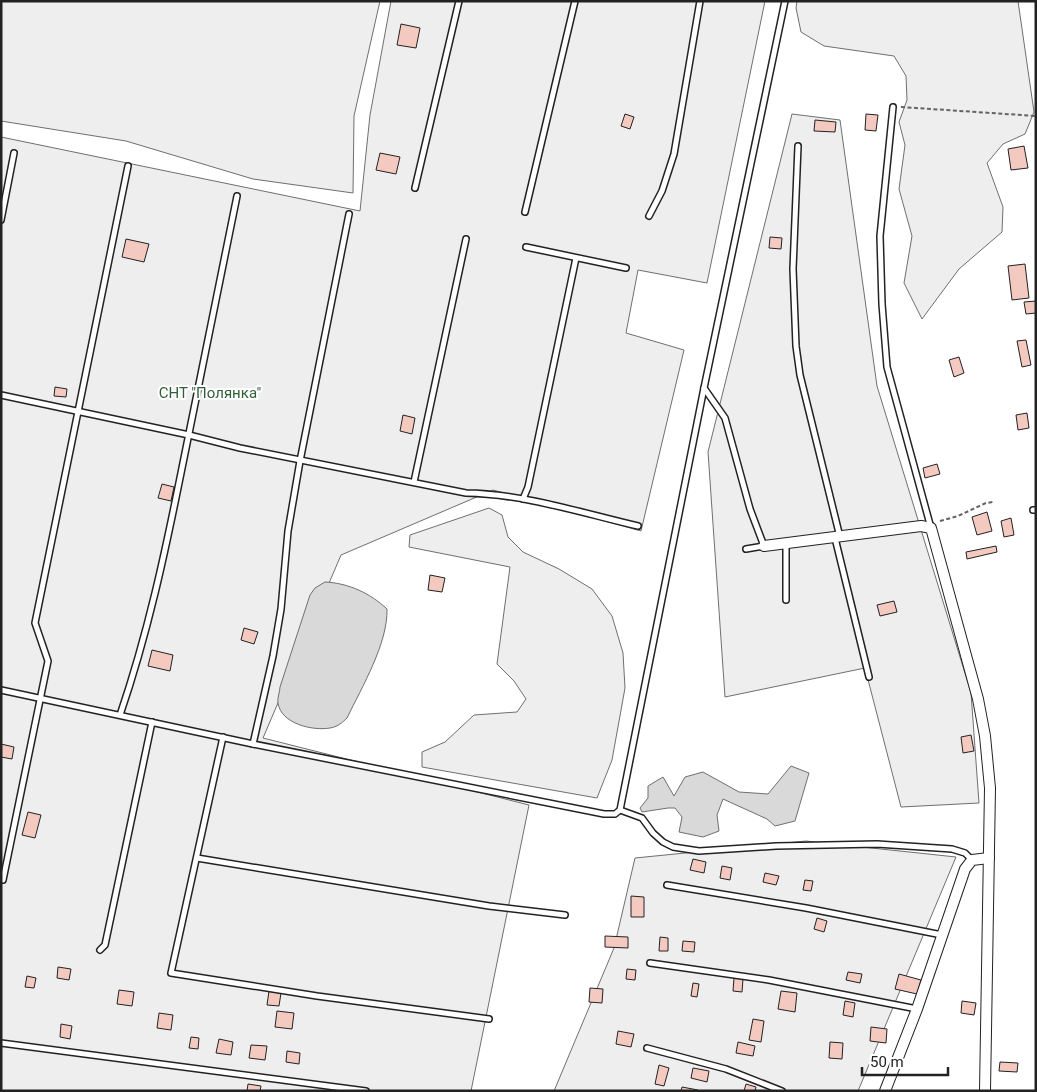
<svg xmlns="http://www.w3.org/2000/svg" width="1037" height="1092" viewBox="0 0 1037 1092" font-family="Roboto,sans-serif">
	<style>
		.green { fill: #eee; stroke: #6f6f6f }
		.water { fill: #d9d9d9; stroke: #6f6f6f }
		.building { fill: #f3c9c0; stroke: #222 }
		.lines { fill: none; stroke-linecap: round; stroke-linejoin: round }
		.service-casing { stroke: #222; stroke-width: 8 }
		.minor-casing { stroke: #222; stroke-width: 12 }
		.path { stroke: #646464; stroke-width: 2; stroke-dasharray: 4 2.5; stroke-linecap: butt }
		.service { stroke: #fff; stroke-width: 5 }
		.minor { stroke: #fff; stroke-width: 10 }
		.labels { text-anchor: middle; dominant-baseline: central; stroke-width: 4; stroke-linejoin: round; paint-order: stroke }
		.park-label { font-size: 15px; fill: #2f5e38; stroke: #fff }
	</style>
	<rect width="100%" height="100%" fill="#fff"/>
	<g class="green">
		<polygon points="1,1 380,1 354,116 353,193 253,179 126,141 1,121"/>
		<polygon points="391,1 765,1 707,283 638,270 626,333 684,350 641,531 493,490 341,555 263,738 529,805 471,1091 1,1091 1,137 360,211 370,115"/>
		<polygon points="797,1 1018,1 1034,112 1025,134 1003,144 987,163 1003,207 1002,232 959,269 922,319 904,283 912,236 899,189 905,145 899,122 907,100 906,76 894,56 824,46 801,32 796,8"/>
		<polygon points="792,114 840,120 877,386 971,693 979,803 901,807 865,668 725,697 708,452"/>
		<polygon points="489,508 502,515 508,537 523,552 559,569 592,589 612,616 623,653 625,688 612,760 597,798 422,767 422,752 445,742 474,715 517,712 526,699 514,681 497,664 510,567 409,547 410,535"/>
		<polygon points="806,841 956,857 858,1091 554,1091 614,948 635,858"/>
	</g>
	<g class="water">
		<path d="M 325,582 C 348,583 370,593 387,609 C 388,643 362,687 347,718 C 342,723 337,727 330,728 C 313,731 281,724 278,703 C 277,698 280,692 280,687 L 310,595 L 315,588 Z"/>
		<polygon points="791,766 809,773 795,821 775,826 767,819 723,799 717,815 719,831 703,837 679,832 682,817 675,808 668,808 642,812 640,808 648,798 648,786 663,777 674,796 685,777 703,772 739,792 768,794"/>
	</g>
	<g class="building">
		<polygon points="401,24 420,28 416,48 397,45"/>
		<polygon points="625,114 634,117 630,129 621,126"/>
		<polygon points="866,114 878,115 876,131 865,130"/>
		<polygon points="815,120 836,122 835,132 814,131"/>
		<polygon points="1024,146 1028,168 1011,170 1008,149"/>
		<polygon points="380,153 400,157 396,174 376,170"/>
		<polygon points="770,237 782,238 781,249 769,248"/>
		<polygon points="126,239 149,244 144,262 122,257"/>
		<polygon points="1025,264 1029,298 1012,300 1008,266"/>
		<polygon points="1036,301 1036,313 1026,314 1024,302"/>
		<polygon points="1026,340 1031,365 1022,367 1017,341"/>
		<polygon points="959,357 964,373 954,377 949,360"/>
		<polygon points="55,387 67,389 66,397 54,396"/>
		<polygon points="1027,413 1029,428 1018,430 1016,415"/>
		<polygon points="403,415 415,418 412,434 400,431"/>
		<polygon points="937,464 940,474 925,478 923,468"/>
		<polygon points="162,484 174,487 171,501 158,498"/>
		<polygon points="987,512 992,531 977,535 972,517"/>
		<polygon points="1011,518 1014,535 1004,537 1001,521"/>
		<polygon points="996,546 997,552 967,559 966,552"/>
		<polygon points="430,575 445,578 442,592 428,590"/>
		<polygon points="894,601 897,612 880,616 877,605"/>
		<polygon points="244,628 258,632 254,644 241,640"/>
		<polygon points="152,650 173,655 170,671 148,666"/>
		<polygon points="971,735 974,751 963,753 961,737"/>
		<polygon points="1,744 14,747 12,759 1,757"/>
		<polygon points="28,812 41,815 35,838 22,835"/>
		<polygon points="693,859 706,862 704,873 690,870"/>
		<polygon points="722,866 732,868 730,880 720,878"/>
		<polygon points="765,873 779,876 776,885 763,882"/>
		<polygon points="805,880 813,881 811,891 803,890"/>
		<polygon points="631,896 644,897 644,917 631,917"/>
		<polygon points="817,918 827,921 824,932 814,929"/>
		<polygon points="605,936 628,937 628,948 605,947"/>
		<polygon points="660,937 668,938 668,951 659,951"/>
		<polygon points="683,941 695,942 694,952 682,951"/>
		<polygon points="58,967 71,969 69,980 57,978"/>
		<polygon points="627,969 636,970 635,980 626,979"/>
		<polygon points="848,972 862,974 860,983 846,980"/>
		<polygon points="899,974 921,980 917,994 895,989"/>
		<polygon points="27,976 36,978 34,988 25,987"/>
		<polygon points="734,978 743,979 742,992 733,991"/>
		<polygon points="693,983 699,984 697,997 691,996"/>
		<polygon points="590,988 603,989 602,1003 589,1002"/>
		<polygon points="119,990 134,992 132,1006 117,1004"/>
		<polygon points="269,991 281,993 279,1006 267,1005"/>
		<polygon points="781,991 797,993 795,1012 778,1009"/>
		<polygon points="845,1001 855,1003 853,1017 843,1015"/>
		<polygon points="962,1001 976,1003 974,1015 961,1013"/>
		<polygon points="277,1011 294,1013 292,1029 275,1027"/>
		<polygon points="159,1013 173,1015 171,1030 157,1028"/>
		<polygon points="753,1019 764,1021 761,1042 749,1040"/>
		<polygon points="61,1024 72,1026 70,1039 60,1037"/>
		<polygon points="871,1027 887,1029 886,1043 870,1041"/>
		<polygon points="618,1031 634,1034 631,1047 616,1044"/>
		<polygon points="191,1037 199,1038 198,1049 189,1048"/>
		<polygon points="219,1039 233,1042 231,1055 216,1053"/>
		<polygon points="738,1042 755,1046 753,1056 736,1053"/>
		<polygon points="830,1042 843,1043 842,1059 829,1058"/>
		<polygon points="251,1045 267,1046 265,1060 249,1058"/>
		<polygon points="287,1051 300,1053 299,1064 286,1062"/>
		<polygon points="1000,1062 1018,1063 1017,1072 999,1071"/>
		<polygon points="659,1065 669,1068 664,1086 655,1084"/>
		<polygon points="693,1068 709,1071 707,1082 691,1078"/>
		<polygon points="248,1084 261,1086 260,1091 247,1091"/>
		<polygon points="746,1084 756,1087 755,1091 744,1091"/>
		<polygon points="682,1087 698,1090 698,1091 681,1091"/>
	</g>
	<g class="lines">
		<defs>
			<g id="service">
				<polyline points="893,107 880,236 882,304 887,367 931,528"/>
				<polyline points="798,146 793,269 796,346 800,375 840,537"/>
				<polyline points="415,188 459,1"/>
				<polyline points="525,212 575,1"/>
				<polyline points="649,216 662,191 674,154 700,1"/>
				<polyline points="1,220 14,153"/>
				<polyline points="526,247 626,268"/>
				<polyline points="704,388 725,418 750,509 764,546 746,549"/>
				<path d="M 1,395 L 189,435 L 240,448 L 466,493 C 524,494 582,513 638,526"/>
				<polyline points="414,482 466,239"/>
				<polyline points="523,499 528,487 576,258"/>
				<polyline points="1033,510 1036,510"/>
				<polyline points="835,538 869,677"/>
				<polyline points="786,544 786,600"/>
				<polyline points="1,690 253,744 604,814 615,814 620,810 704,388 785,1"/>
				<path d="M 120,715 C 148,633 165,553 182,468 C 201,378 219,287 237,196"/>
				<polyline points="223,737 171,973 317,996 489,1019"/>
				<polyline points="253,744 273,656 281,609 288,531 300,461 349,214"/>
				<polyline points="620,810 642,818 653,833 663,842 673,847 699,851 776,846 877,844 952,849 965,853 972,860"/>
				<polyline points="197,858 489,906 565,915"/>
				<polyline points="3,880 48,661 35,623 128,166"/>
				<polyline points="667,885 806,908 942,935"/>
				<polyline points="100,950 105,945 152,722"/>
				<polyline points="650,963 769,980 917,1009"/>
				<polyline points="1,1043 366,1091"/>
				<polyline points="647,1048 726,1069 782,1091"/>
			</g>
			<g id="minor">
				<polyline points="764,546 921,526 931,528 978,699 985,736 990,788 985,1091"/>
				<polyline points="885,1091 917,1009 965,869 972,860 989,858"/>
			</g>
		</defs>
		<use href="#service" class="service-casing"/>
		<use href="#minor" class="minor-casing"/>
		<g class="path">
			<polyline points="901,107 1036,116"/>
			<polyline points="940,521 958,516 986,503 993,502"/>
		</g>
		<use href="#service" class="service"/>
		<use href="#minor" class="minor"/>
	</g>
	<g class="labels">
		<g class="park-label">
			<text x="210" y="393">СНТ "Полянка"</text>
		</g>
	</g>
	<rect width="1037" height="1092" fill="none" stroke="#222222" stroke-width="5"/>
	<path d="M862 1067v8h86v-8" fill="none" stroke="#222222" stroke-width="2.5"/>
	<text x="870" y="1067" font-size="15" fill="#222222" stroke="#ffffff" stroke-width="4" paint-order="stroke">50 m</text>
</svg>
